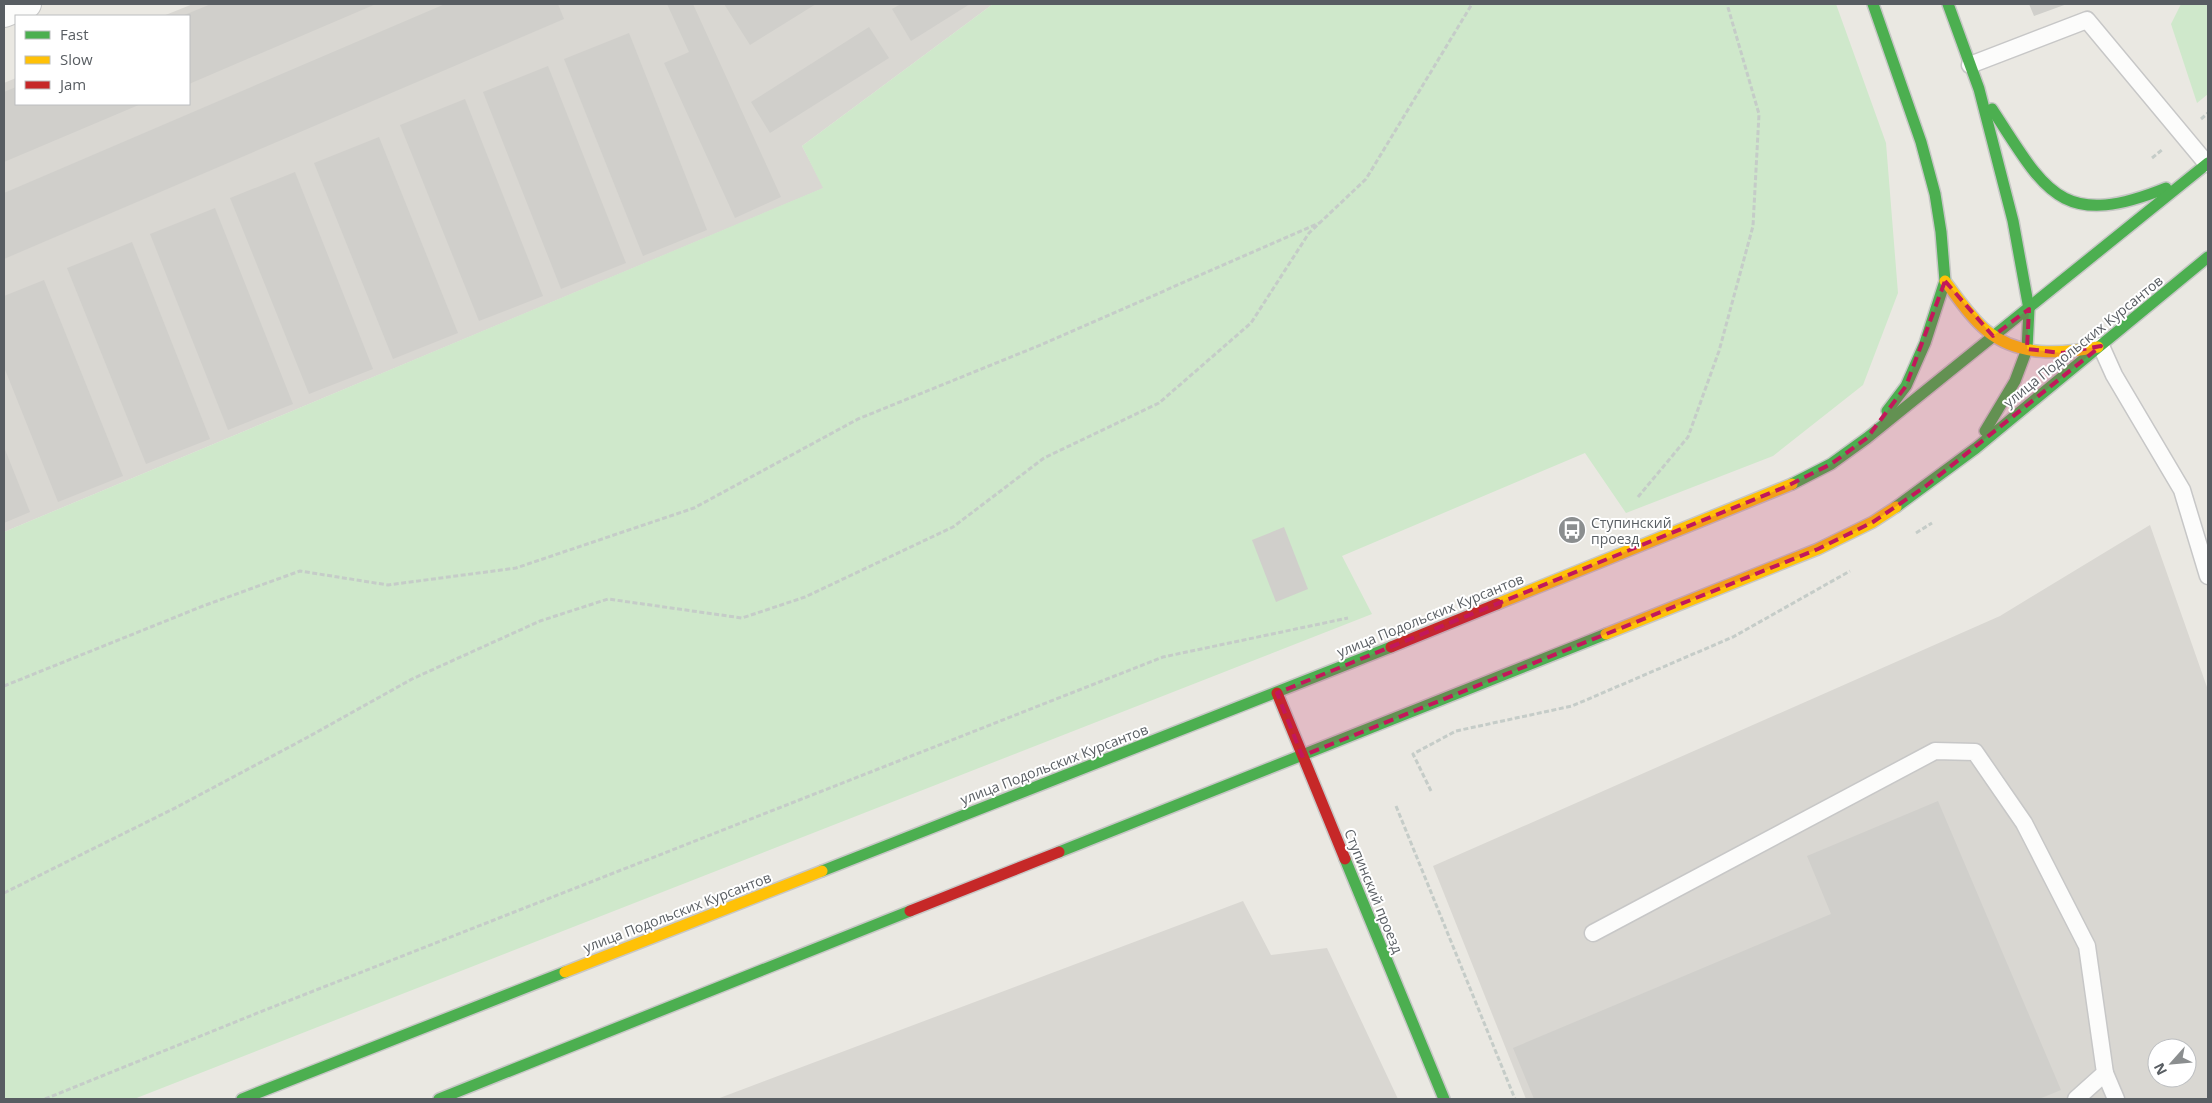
<svg xmlns="http://www.w3.org/2000/svg" width="2212" height="1103" viewBox="0 0 2212 1103" font-family="'Open Sans',sans-serif">
	<style>
		.industrial { fill: #d9d7d2; fill-rule: evenodd }
		.green { fill: #cfe8cb }
		.building { fill: #d0cfcb }
		.lines { fill: none; stroke-linecap: round; stroke-linejoin: round }
		.lane-casing { stroke: #c7c7c7; stroke-width: 19 }
		.street-casing { stroke: #c7c7c7; stroke-width: 30 }
		.fast-casing { stroke: #c7c7c6; stroke-width: 14 }
		.slow-casing { stroke: #c7c7c6; stroke-width: 14 }
		.jam-casing { stroke: #c7c7c6; stroke-width: 14 }
		.path { stroke: #c5ccc8; stroke-width: 3; stroke-dasharray: 5 2.5; stroke-linecap: butt }
		.lane { stroke: #fcfcfb; stroke-width: 16 }
		.street { stroke: #fcfcfb; stroke-width: 28 }
		.fast { stroke: #4caf50; stroke-width: 11 }
		.slow { stroke: #ffc107; stroke-width: 11 }
		.jam { stroke: #c62828; stroke-width: 11 }
		.marked { fill: #c2185b; fill-opacity: 0.2; stroke: #c2185b; stroke-width: 4; stroke-dasharray: 10 6; stroke-linejoin: round }
		.labels { text-anchor: middle; dominant-baseline: central; stroke-width: 4; stroke-linejoin: round; paint-order: stroke }
		.street-label { font-size: 14px; fill: #585d62; stroke: #fff }
		.poi-label { font-size: 14px; fill: #585d62; stroke: #fff; text-anchor: start }
	</style>
	<rect width="100%" height="100%" fill="#eae8e2"/>
	<g class="industrial">
		<polygon points="193,4 993,4 802,146 824,188 4,532 4,83 16,78 16,104 189,104 189,16 163,16"/>
		<path d="M 2150,525 L 2208,690 L 2208,1099 L 1526,1099 L 1433,866 L 2000,616 ZM 2157,1048 L 2187,1048 L 2187,1078 L 2157,1078 Z"/>
		<polygon points="1243,901 1271,955 1327,948 1398,1099 717,1099"/>
	</g>
	<g class="green">
		<polygon points="993,4 1836,4 1886,143 1898,293 1863,385 1773,456 1626,513 1585,453 1342,556 1372,614 134,1099 4,1099 4,532 823,188 802,146"/>
		<polygon points="2181,4 2208,4 2208,94 2197,103 2171,24"/>
	</g>
	<g class="building">
		<polygon points="211,4 376,4 189,84 189,16 182,16"/>
		<polygon points="445,4 558,4 564,19 4,259 4,193"/>
		<polygon points="667,4 693,4 781,197 735,218 664,63 689,52"/>
		<polygon points="724,4 816,4 750,45"/>
		<polygon points="901,4 970,4 911,41 892,9"/>
		<polygon points="2029,4 2067,4 2034,16"/>
		<polygon points="869,27 889,58 770,133 751,102"/>
		<polygon points="629,33 707,230 643,256 564,59"/>
		<polygon points="548,66 626,263 561,289 483,92"/>
		<polygon points="16,87 16,104 141,104 4,162 4,92"/>
		<polygon points="465,99 543,296 479,321 400,125"/>
		<polygon points="379,137 458,333 393,359 314,163"/>
		<polygon points="295,172 373,369 309,394 230,198"/>
		<polygon points="215,208 293,404 228,430 150,234"/>
		<polygon points="132,242 210,439 146,464 67,268"/>
		<polygon points="44,280 123,476 58,502 4,367 4,296"/>
		<polygon points="4,447 30,512 4,523"/>
		<polygon points="1284,527 1308,589 1276,602 1252,540"/>
		<polygon points="1938,801 2061,1090 2039,1099 1534,1099 1513,1048 1831,914 1807,856"/>
	</g>
	<g class="lines">
		<defs>
			<g id="lane">
				<polyline points="1970,65 2087,20 2207,164"/>
				<polyline points="2101,346 2114,375 2182,490 2208,576"/>
				<polyline points="1593,933 1935,751 1975,752 2024,823 2087,946 2105,1073 2076,1099"/>
				<polyline points="2105,1073 2116,1099"/>
			</g>
			<polyline id="street" points="4,13 27,4"/>
			<g id="fast">
				<polyline points="1873,4 1921,142 1935,194 1941,232 1945,281 1925,343 1906,386 1887,411"/>
				<polyline points="1948,4 1979,89 2013,221 2029,309 2027,349 2015,381 1985,431"/>
				<path d="M 1992,109 C 2045,190 2060,231 2166,188"/>
				<polyline points="1792,484 1831,464 1867,438 2208,163"/>
				<polyline points="1896,507 1976,448 2208,257"/>
				<polyline points="1059,852 1606,634"/>
				<polyline points="1345,859 1444,1099"/>
				<polyline points="822,871 1391,647"/>
				<polyline points="242,1099 565,972"/>
				<polyline points="439,1099 910,911"/>
			</g>
			<g id="slow">
				<path d="M 1945,281 C 1958,298 1970,317 1987,331 C 2019,357 2061,354 2098,347"/>
				<polyline points="1497,604 1792,484"/>
				<polyline points="1606,634 1818,549 1873,522 1896,507"/>
				<polyline points="565,972 822,871"/>
			</g>
			<g id="jam">
				<polyline points="1391,647 1497,604"/>
				<polyline points="1277,693 1345,859"/>
				<polyline points="910,911 1059,852"/>
			</g>
		</defs>
		<use href="#lane" class="lane-casing"/>
		<use href="#street" class="street-casing"/>
		<use href="#fast" class="fast-casing"/>
		<use href="#slow" class="slow-casing"/>
		<use href="#jam" class="jam-casing"/>
		<g class="path">
			<polyline points="2201,119 2208,113"/>
			<polyline points="2152,158 2163,149"/>
			<polyline points="1638,497 1688,437 1719,351 1753,226 1759,114 1727,4"/>
			<polyline points="1916,533 1932,523"/>
			<polyline points="4,686 203,606 300,571 388,585 516,568 694,508 858,419 1043,344 1319,223"/>
			<polyline points="1431,791 1413,754 1456,731 1572,706 1733,637 1850,571"/>
			<polyline points="1396,806 1515,1099"/>
			<polyline points="4,893 177,807 308,737 412,679 540,621 608,599 742,618 805,597 953,527 1044,458 1159,403 1251,323 1309,233 1366,179 1472,4"/>
			<polyline points="45,1099 260,1012 1163,657 1348,618"/>
		</g>
		<use href="#lane" class="lane"/>
		<use href="#street" class="street"/>
		<use href="#fast" class="fast"/>
		<use href="#slow" class="slow"/>
		<use href="#jam" class="jam"/>
	</g>
	<path class="marked" d="M 1945,281 L 1993,336 L 2029,309 L 2027,349 L 2062,353 L 2101,346 L 1926,486 L 1873,522 L 1818,549 L 1302,756 L 1277,693 L 1785,487 L 1831,464 L 1867,438 L 1906,386 Z"/>
	<defs>
		<symbol id="bus-disc" viewBox="-11 -11 22 22"><circle r="9.5" fill="#8b8e8f" stroke="#fff"/><path d="M-5-6H5V4H4V6H2V4H-2V6H-4V4H-5ZM-3.5-4V0h7V-4ZM-3.5 1.2v1.5H-2V1.2ZM2 1.2v1.5H3.5V1.2Z" fill="#fff"/></symbol>
	</defs>
	<g fill-rule="evenodd">
		<use href="#bus-disc" x="1556" y="514" width="32" height="32"/>
	</g>
	<g class="labels">
		<g class="street-label">
			<text transform="translate(2083 341) rotate(-39)">улица Подольских Курсантов</text>
			<text transform="translate(1430 615) rotate(-22)">улица Подольских Курсантов</text>
			<text transform="translate(1054 764) rotate(-21)">улица Подольских Курсантов</text>
			<text transform="translate(1374 891) rotate(68)">Ступинский проезд</text>
			<text transform="translate(677 912) rotate(-21)">улица Подольских Курсантов</text>
		</g>
		<g class="poi-label">
			<text x="1591" y="522">Ступинский<tspan x="1591" dy="16">проезд</tspan></text>
		</g>
	</g>
	<rect width="2212" height="1103" fill="none" stroke="#585d62" stroke-width="10"/>
	<rect x="15" y="15" width="175" height="90" fill="#ffffff" stroke="#bcbec0"/>
	<rect x="25" y="31" width="25" height="8" fill="#4caf50" stroke="#bcbec0"/>
	<text x="60" y="40" font-size="15" fill="#585d62">Fast</text>
	<rect x="25" y="56" width="25" height="8" fill="#ffc107" stroke="#bcbec0"/>
	<text x="60" y="65" font-size="15" fill="#585d62">Slow</text>
	<rect x="25" y="81" width="25" height="8" fill="#c62828" stroke="#bcbec0"/>
	<text x="60" y="90" font-size="15" fill="#585d62">Jam</text>
	<g transform="translate(2172 1063) rotate(243)"><circle r="24" fill="#ffffff" stroke="#bcbec0"/>
	<path d="M0-4L9 19L0 12L-9 19Z" fill="#8b8e8f"/>
	<text y="-8" font-size="14" font-weight="bold" text-anchor="middle" fill="#585d62">N</text>
	</g>
</svg>
